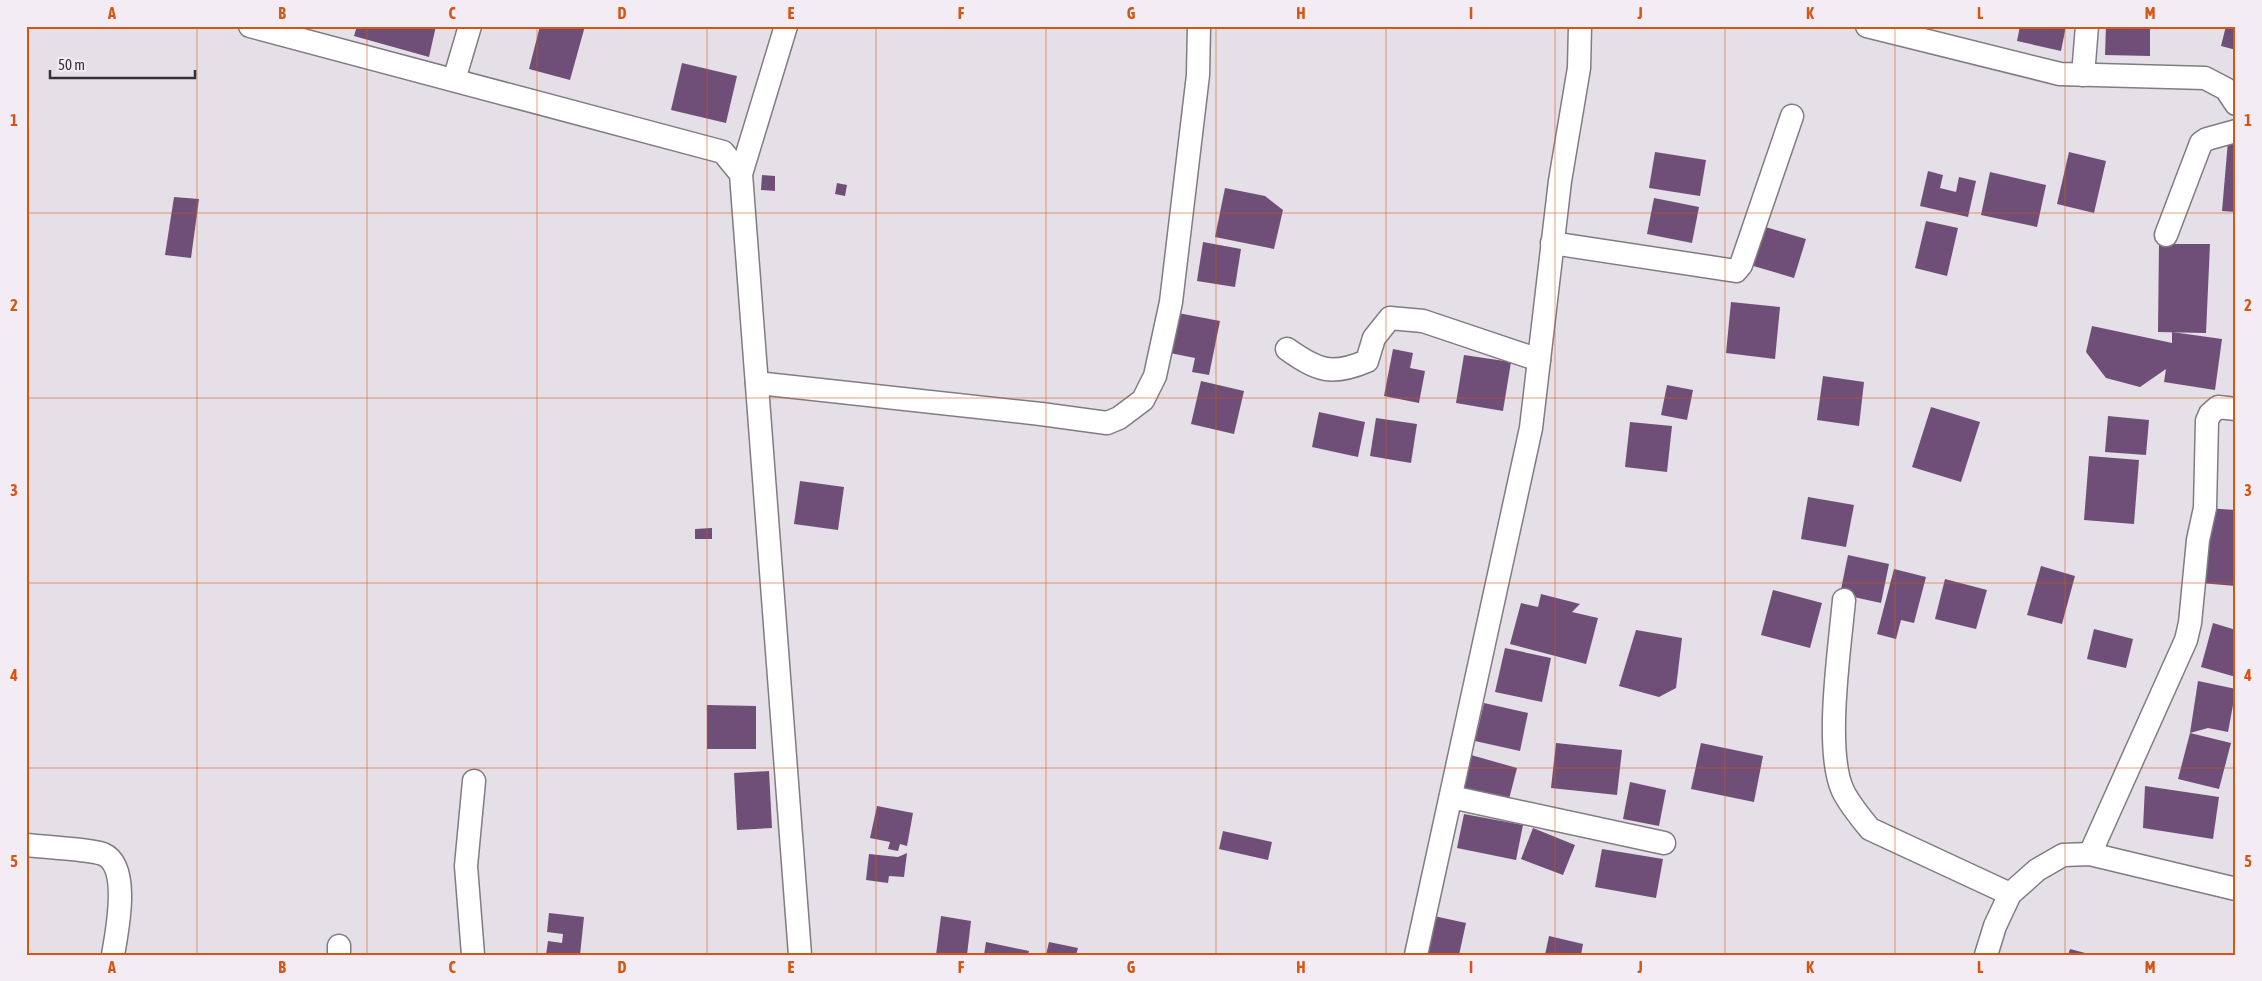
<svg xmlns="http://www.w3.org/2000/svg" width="2262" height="981" viewBox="0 0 2262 981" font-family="'Asap Condensed',sans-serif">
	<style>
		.building { fill: #6f4f78 }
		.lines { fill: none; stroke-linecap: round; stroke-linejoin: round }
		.minor-casing { stroke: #827b83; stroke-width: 25 }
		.minor { stroke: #fff; stroke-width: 22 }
		.grid { fill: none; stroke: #d65510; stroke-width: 1; stroke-opacity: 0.55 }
		.neatline { fill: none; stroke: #d65510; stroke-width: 2 }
		.grid-label { font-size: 16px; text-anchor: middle; font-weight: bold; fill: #d65510 }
	</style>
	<rect width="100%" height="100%" fill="#e5dfe7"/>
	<g class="building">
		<polygon points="357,26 436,26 429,57 354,36"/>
		<polygon points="540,26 585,26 570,80 529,69"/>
		<polygon points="2020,26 2066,26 2061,51 2017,41"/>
		<polygon points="2106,26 2150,26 2150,56 2105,55"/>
		<polygon points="2226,26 2236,26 2236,50 2221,46"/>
		<polygon points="682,63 737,76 726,123 671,110"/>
		<polygon points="2228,141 2236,142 2236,212 2222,211"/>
		<polygon points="1655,152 1706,160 1700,196 1649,188"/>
		<polygon points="2069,152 2106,161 2094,213 2057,204"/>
		<polygon points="1928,171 1943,175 1940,188 1956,192 1959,177 1976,181 1968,217 1920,206"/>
		<polygon points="1990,172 2046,185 2037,227 1981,215"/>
		<polygon points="762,175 775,176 775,191 761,190"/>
		<polygon points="837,183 847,185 845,196 835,194"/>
		<polygon points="1225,188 1265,196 1283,210 1274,249 1215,237"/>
		<polygon points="174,197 199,199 191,258 165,255"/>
		<polygon points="1654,198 1699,207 1692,243 1647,234"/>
		<polygon points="1926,221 1958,228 1947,276 1915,268"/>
		<polygon points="1762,226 1806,239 1794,278 1750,265"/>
		<polygon points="1203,242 1241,249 1235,287 1197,281"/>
		<polygon points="2159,244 2210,244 2206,333 2158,332"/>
		<polygon points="1731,302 1780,307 1775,359 1726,353"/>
		<polygon points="1178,313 1220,321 1209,375 1192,372 1195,358 1170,353"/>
		<polygon points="2092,326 2172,343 2172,332 2222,339 2215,390 2164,382 2166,369 2140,387 2106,378 2086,352"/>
		<polygon points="1393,349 1413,353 1410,368 1425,371 1419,403 1384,396"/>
		<polygon points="1464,355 1511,362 1503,411 1456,403"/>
		<polygon points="1823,376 1864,382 1859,426 1817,420"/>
		<polygon points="1201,381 1244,391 1234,434 1191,424"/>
		<polygon points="1667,385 1693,390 1687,420 1661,415"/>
		<polygon points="1931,407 1980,422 1961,482 1912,467"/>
		<polygon points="1319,412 1365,422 1358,457 1312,447"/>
		<polygon points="2108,416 2149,420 2146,455 2105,452"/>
		<polygon points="1376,418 1417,424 1411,463 1370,456"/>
		<polygon points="1630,422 1672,426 1667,472 1625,467"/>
		<polygon points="2089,456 2139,460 2134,524 2084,520"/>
		<polygon points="800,481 844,487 838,530 794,524"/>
		<polygon points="1808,497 1854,505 1846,547 1801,539"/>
		<polygon points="2205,508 2236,510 2236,586 2200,583"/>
		<polygon points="712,528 712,539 695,539 695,529"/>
		<polygon points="1848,555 1889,564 1881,603 1840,594"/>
		<polygon points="2041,566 2075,576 2062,624 2027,615"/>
		<polygon points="1894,569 1926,577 1914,623 1901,620 1896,639 1877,634"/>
		<polygon points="1945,579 1987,590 1976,629 1935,619"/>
		<polygon points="1773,590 1822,603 1810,648 1761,635"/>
		<polygon points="1541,594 1580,604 1572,612 1598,618 1586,664 1510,644 1521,603 1538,607"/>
		<polygon points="2213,623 2236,630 2236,677 2201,667"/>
		<polygon points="2094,629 2133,639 2126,668 2087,659"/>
		<polygon points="1636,630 1682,638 1676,688 1659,697 1619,686"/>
		<polygon points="1505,648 1551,658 1542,702 1495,692"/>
		<polygon points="2198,681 2236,689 2228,732 2208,728 2190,733 2231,743 2219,789 2178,779 2190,733"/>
		<polygon points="1484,703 1528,713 1520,751 1475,741"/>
		<polygon points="707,705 756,706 756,749 707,749"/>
		<polygon points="1556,743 1622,750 1617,795 1551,788"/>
		<polygon points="1701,743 1763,756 1754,802 1691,789"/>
		<polygon points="1471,755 1517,768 1508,803 1461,790"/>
		<polygon points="769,771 772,828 737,830 734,773"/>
		<polygon points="1630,782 1666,790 1659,826 1623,819"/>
		<polygon points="2145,786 2219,797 2213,839 2143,828"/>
		<polygon points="877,806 913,813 907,846 900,844 898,851 888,849 890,842 870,838"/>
		<polygon points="1464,814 1523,825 1516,860 1457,848"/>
		<polygon points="1533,828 1575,845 1563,875 1521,859"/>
		<polygon points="1223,831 1272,842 1268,860 1219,849"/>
		<polygon points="1602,849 1663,859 1656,898 1595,887"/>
		<polygon points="907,853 904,877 889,876 888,883 866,880 869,854 898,857"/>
		<polygon points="549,913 584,917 580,955 546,955 548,941 562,943 563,934 547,932"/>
		<polygon points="941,916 971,921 967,955 936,955"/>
		<polygon points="1434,916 1466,923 1459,955 1425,955"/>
		<polygon points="1549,936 1583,944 1581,955 1545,955"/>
		<polygon points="986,942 1029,951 1028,955 984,955"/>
		<polygon points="1049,942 1078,948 1076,955 1046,955"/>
		<polygon points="2070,949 2089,954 2089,955 2068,955"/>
	</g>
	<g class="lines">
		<defs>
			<g id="minor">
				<polyline points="250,26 723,152 741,174 800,955"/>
				<polyline points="1867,26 2060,74 2205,78 2226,89 2236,104"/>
				<polyline points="2083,75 2087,26"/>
				<polyline points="454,80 470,26"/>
				<polyline points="741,174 786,26"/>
				<polyline points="2166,235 2201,143 2207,139 2236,131"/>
				<polyline points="1552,243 1736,271 1741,265 1792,116"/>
				<path d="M 1287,349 C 1318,371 1332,376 1367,361 L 1374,338 L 1390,318 L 1423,321 L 1539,360"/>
				<polyline points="757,383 1041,414 1107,423 1119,418 1143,400 1155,376 1171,302 1198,75 1199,26"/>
				<path d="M 1844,600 C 1840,646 1824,751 1843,791 C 1850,805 1860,817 1870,829 L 2010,894"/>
				<polyline points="1451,797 1664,843"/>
				<path d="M 26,845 C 44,847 88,849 103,854 C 131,866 117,931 113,955"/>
				<polyline points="2090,854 2186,640 2190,623 2198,540 2205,508 2207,421 2210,414 2218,407 2236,409"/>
				<polyline points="339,955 339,946"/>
				<polyline points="473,955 466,866 474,781"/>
				<polyline points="1416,955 1531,428 1560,181 1579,68 1580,26"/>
				<polyline points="1986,955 1995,926 2010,894 2037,870 2063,855 2090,854 2236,889"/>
			</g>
		</defs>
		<use href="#minor" class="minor-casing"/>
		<use href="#minor" class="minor"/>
	</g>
	<path class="grid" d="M 197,26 L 197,955M 367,26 L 367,955M 537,26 L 537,955M 707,26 L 707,955M 876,26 L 876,955M 1046,26 L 1046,955M 1216,26 L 1216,955M 1386,26 L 1386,955M 1555,26 L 1555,955M 1725,26 L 1725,955M 1895,26 L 1895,955M 2065,26 L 2065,955M 26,213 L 2236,213M 26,398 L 2236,398M 26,583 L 2236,583M 26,768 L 2236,768"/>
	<rect width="2262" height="981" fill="none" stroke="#f3ecf5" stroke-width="55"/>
	<path d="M50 70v8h145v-8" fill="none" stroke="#353235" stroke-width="2.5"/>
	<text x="58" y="70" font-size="15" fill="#353235" stroke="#f3ecf5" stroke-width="4" paint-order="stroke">50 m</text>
	<rect x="28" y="28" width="2206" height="926" class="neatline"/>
	<g class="grid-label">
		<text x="112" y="19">A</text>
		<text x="282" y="19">B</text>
		<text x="452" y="19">C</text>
		<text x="622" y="19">D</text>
		<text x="791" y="19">E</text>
		<text x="961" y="19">F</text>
		<text x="1131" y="19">G</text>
		<text x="1301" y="19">H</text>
		<text x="1471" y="19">I</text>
		<text x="1640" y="19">J</text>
		<text x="1810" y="19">K</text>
		<text x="1980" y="19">L</text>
		<text x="2150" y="19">M</text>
		<text x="14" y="126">1</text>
		<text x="2248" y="126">1</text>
		<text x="14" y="311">2</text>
		<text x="2248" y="311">2</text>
		<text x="14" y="496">3</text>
		<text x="2248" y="496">3</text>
		<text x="14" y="681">4</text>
		<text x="2248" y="681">4</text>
		<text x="14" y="867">5</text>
		<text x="2248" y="867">5</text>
		<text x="112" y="973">A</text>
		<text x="282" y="973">B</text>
		<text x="452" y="973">C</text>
		<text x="622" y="973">D</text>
		<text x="791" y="973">E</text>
		<text x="961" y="973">F</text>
		<text x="1131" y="973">G</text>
		<text x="1301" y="973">H</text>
		<text x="1471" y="973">I</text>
		<text x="1640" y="973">J</text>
		<text x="1810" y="973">K</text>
		<text x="1980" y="973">L</text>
		<text x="2150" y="973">M</text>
	</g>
</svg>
